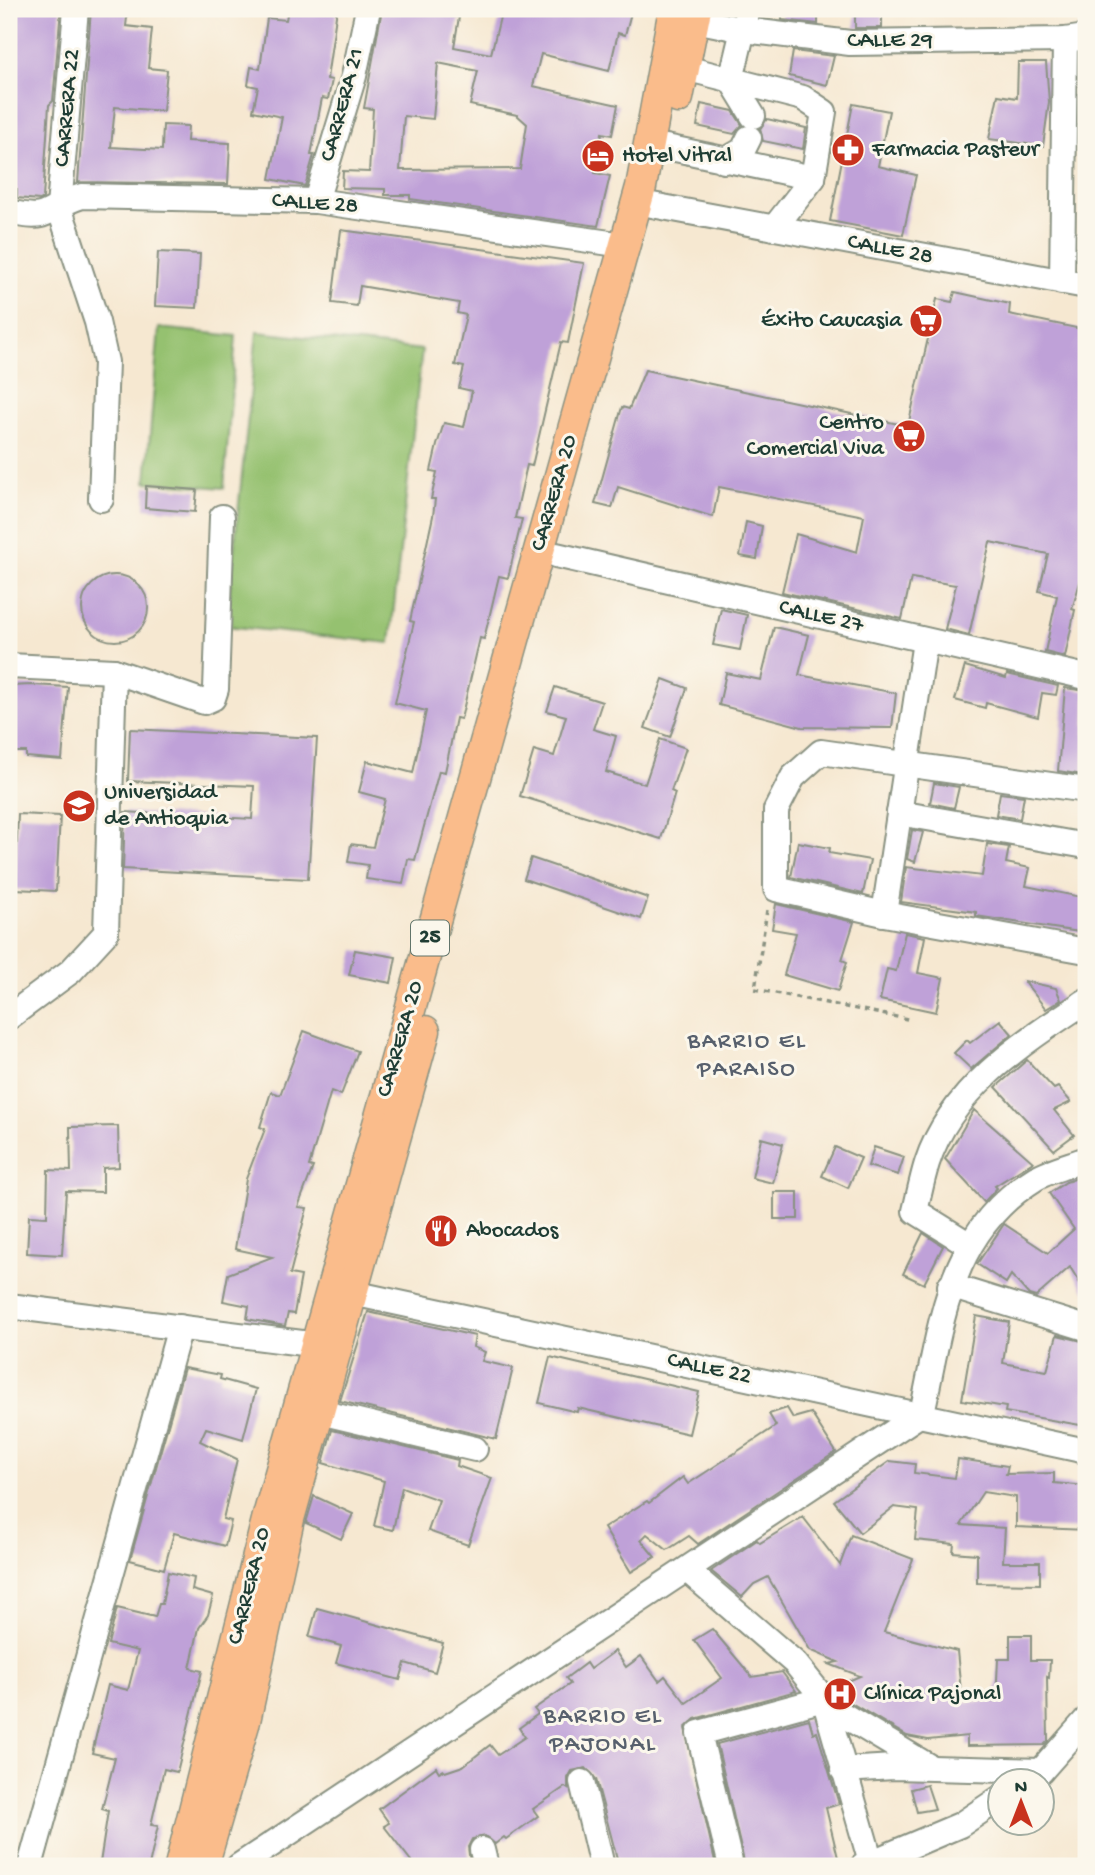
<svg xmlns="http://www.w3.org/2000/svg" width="1095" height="1875" viewBox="0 0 1095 1875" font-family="'Gochi Hand',sans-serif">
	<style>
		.green { fill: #95c16f; stroke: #5a7f52; stroke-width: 2 }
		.building { fill: #bfa1d8; fill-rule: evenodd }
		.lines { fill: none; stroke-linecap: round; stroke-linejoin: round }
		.minor-casing { stroke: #8a9282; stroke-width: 28 }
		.major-casing { stroke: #8a9282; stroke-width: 33 }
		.path { stroke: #8a9282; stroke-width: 3.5; stroke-dasharray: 5 5; stroke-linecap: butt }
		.minor { stroke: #fff; stroke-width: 24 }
		.major { stroke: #fabc8b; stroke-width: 30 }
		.labels { text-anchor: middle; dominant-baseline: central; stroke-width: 6; stroke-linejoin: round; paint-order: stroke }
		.shield { fill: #fbf7ec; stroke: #61756b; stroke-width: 2 }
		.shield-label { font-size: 21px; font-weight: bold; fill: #1f3d34 }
		.street-label { font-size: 23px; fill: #1f3d34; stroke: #fbf7ec }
		.poi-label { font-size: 23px; fill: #1f3d34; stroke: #fbf7ec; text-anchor: start }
		.neighbourhood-label { font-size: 24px; letter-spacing: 2px; fill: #57606d; stroke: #fbf7ec }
	</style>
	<rect width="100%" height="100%" fill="#fbf7ec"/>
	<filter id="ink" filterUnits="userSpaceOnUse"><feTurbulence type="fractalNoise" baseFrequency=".0143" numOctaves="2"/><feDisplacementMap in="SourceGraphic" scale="14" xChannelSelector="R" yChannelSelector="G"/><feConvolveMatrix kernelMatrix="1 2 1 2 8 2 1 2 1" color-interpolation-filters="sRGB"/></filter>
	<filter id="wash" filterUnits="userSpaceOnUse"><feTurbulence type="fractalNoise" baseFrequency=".00686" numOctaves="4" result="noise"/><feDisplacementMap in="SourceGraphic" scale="28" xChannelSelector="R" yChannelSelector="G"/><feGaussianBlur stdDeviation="1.57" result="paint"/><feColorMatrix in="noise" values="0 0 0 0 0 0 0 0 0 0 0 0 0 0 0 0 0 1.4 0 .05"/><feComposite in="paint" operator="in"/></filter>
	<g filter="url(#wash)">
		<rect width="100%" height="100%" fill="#f6e8d1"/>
		<g class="green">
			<polygon points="159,328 236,336 224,488 146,482"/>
			<polygon points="257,332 422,350 390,643 226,626"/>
		</g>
		<g id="blocks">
			<g class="building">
				<polygon points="10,9 61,9 53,101 49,105 43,198 40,200 17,198 17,189 9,188"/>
				<polygon points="91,9 128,9 126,26 152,29 148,68 167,70 163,111 115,107 111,147 162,150 163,125 188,126 187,141 230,143 228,184 78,182"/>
				<polygon points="288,9 337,9 327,79 332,80 328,99 322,98 311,155 314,155 305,186 270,179 282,117 253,111 258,87 248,85 251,67 260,69 267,18 286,20"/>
				<path d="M 382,9 L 424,9 L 424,12 L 459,17 L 454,47 L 491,54 L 502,9 L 632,9 L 625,35 L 618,33 L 609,71 L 541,54 L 533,86 L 618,105 L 612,135 L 602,133 L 595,173 L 610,176 L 598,226 L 410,199 L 410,195 L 385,195 L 385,189 L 342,188 L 343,171 L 369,172 L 373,109 L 364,108 ZM 438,63 L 478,71 L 470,105 L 517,115 L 527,124 L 520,169 L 400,170 L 404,116 L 433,119 Z"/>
				<polygon points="782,9 818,9 818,24 782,20"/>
				<rect x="855" y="9" width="27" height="19"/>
				<polygon points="793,51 834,56 827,85 789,76"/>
				<polygon points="1018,62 1046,62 1049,102 1043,146 989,139 998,95 1017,98"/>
				<polygon points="701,104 733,111 742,125 734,134 697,126"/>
				<polygon points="853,104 889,111 878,166 916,175 903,235 830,221"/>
				<polygon points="767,119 806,128 803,149 763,141 760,129"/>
				<polygon points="341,230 584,263 568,343 561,342 532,466 527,465 515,518 522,519 508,578 499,576 484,639 480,638 461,719 456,718 445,772 439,771 415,860 408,859 403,884 366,879 368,865 348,862 351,844 373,847 385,799 359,792 367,761 413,773 426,711 395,703 414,622 410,621 433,516 435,499 431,499 437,472 431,471 437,445 444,423 464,427 472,391 459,388 464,367 455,365 466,315 457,313 459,303 360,286 357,306 332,303"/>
				<polygon points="158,252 200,254 197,308 155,306"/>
				<polygon points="955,292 1010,304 1009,314 1086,330 1086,562 1072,609 1075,610 1065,657 1045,652 1057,596 1039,591 1048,554 990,542 969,635 945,629 956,585 911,578 902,619 782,592 796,534 857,552 864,516 719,487 713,517 618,487 612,508 595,504 622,407 629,409 645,370 908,426 937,299 952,302"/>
				<polygon points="146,486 197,490 195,512 145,508"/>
				<polygon points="746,522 762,526 757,559 740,556"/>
				<circle cx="115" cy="608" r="33"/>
				<polygon points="721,609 747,615 740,650 713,645"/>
				<polygon points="774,627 809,635 799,675 896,693 892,728 802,727 719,705 726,673 761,680"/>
				<polygon points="965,666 1006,678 1007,674 1058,686 1056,695 1042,693 1038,717 986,703 985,708 955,700"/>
				<polygon points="663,679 687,688 670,737 645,728"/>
				<polygon points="32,685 68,687 62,760 26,757 26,752 9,752 9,686"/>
				<polygon points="555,687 602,702 593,729 616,736 606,772 645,784 660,739 686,748 671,791 675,793 661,839 520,796 534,750 554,756 566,716 547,711"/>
				<polygon points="1065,688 1086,691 1083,775 1058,771"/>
				<polygon points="130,729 317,738 308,879 123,869 125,812 252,819 254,786 128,781"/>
				<polygon points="934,783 959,787 954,808 930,803"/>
				<polygon points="1000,793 1024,796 1020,819 996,815"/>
				<polygon points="18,814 60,816 56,891 15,889"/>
				<polygon points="912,830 923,832 915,862 907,859"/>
				<polygon points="798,842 830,848 829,853 870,860 863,894 791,877"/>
				<polygon points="987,844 1009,847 1006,863 1030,868 1026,886 1086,898 1086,933 976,916 976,912 901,902 906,867 982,876"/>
				<polygon points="531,858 648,898 641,919 524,879"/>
				<polygon points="776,904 854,922 842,960 847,962 838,991 784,975 796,933 772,929"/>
				<polygon points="905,933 925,937 918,973 943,978 936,1012 880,1000 887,969 896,971"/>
				<polygon points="355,950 396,957 391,983 349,975"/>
				<polygon points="1024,981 1056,988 1061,1000 1046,1009"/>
				<polygon points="1000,1020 1012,1034 971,1069 954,1053 967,1040 970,1043"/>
				<polygon points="304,1031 358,1051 341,1095 331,1091 309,1166 313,1167 298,1207 307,1208 290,1274 301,1276 294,1314 288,1313 285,1326 247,1319 249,1306 223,1301 228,1274 272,1257 235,1249 246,1179 265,1129 260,1127 271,1092 280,1095"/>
				<polygon points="1027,1060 1054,1089 1058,1087 1071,1102 1054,1110 1074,1135 1054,1150 996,1087"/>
				<polygon points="974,1110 1033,1162 995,1186 997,1188 984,1202 945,1159"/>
				<polygon points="118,1126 119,1167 103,1168 103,1192 66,1191 62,1255 27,1253 29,1216 47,1217 48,1170 71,1171 70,1127"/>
				<polygon points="761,1138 783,1144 773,1183 752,1178"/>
				<polygon points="835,1147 861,1158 848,1188 822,1176"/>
				<polygon points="874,1147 904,1157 898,1175 868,1166"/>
				<polygon points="1086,1175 1086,1293 1070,1267 1036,1297 1029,1295 1011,1275 1006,1283 977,1264 1004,1224 1048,1253 1074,1229 1049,1193 1066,1182"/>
				<rect x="774" y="1192" width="24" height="27"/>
				<polygon points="923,1233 943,1246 924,1284 903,1274"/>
				<polygon points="368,1312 475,1336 473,1347 485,1352 482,1361 513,1368 496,1439 340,1401"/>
				<polygon points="976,1316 1009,1322 1003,1363 1047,1371 1057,1335 1086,1342 1086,1426 1005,1412 1006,1407 962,1400"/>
				<polygon points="550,1357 699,1392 689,1434 578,1408 577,1412 539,1403"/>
				<polygon points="184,1368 221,1375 220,1379 256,1389 243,1439 206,1428 200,1441 237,1459 223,1519 231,1521 225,1546 174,1533 164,1569 130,1560"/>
				<polygon points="787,1408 793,1418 811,1413 836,1452 698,1544 689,1536 667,1550 647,1534 641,1540 655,1557 631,1572 604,1528 647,1501 649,1503 683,1477 688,1484 776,1426 769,1414"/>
				<polygon points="332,1430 458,1460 457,1466 492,1478 468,1545 428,1531 439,1500 402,1487 393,1530 374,1526 384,1481 323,1463"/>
				<polygon points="958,1459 1008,1466 1006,1474 1054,1473 1054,1483 1086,1486 1086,1530 1016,1527 1016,1497 983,1492 961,1525 1005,1528 1003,1562 1040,1562 1040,1584 977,1583 977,1554 953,1552 954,1544 915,1540 918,1510 894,1507 860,1533 834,1501 890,1461 915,1464 914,1473 955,1478"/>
				<polygon points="314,1496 353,1514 341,1539 306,1523"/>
				<polygon points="803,1517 840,1565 851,1535 913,1559 884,1632 957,1651 962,1702 996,1701 998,1659 1010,1659 1010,1635 1031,1635 1031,1660 1050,1660 1049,1678 1047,1677 1048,1741 1044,1745 967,1746 967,1736 928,1740 907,1736 838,1695 834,1687 860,1676 829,1664 838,1662 810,1650 768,1577 754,1584 742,1597 711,1571 757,1540 760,1543"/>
				<polygon points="168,1572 194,1578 192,1590 213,1596 208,1615 199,1628 190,1668 202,1671 177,1772 164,1769 151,1825 158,1826 149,1866 115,1866 100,1863 108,1811 102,1809 115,1758 92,1753 108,1685 128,1690 138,1651 108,1644 117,1608 155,1617 159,1604 162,1604"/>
				<polygon points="317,1608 443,1643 435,1672 405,1663 400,1680 336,1663 341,1646 309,1637"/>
				<polygon points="712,1629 752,1677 782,1672 796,1691 695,1719 685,1728 716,1866 619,1866 596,1779 586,1768 572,1771 568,1778 568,1789 565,1787 533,1809 538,1816 506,1839 504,1837 495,1844 485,1836 472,1839 468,1847 470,1863 466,1866 415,1866 384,1826 389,1823 379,1809 436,1767 439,1772 443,1770 445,1772 463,1766 490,1745 498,1755 525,1737 519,1728 538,1714 534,1709 570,1684 566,1678 586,1663 590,1669 615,1651 626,1667 641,1656 659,1681 665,1676 686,1703 722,1678 694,1640"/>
				<polygon points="809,1719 813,1733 817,1732 839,1804 826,1808 840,1866 745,1866 717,1744"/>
				<polygon points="927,1785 935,1809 917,1812 911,1789"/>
			</g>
		</g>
	</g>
	<g filter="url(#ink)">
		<use href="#blocks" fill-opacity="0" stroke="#8a9282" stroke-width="2"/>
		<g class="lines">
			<defs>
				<g id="minor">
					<polyline points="76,9 59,207 97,322 106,362 101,499"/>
					<polyline points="748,9 731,80 753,116"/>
					<polyline points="695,20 744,30 850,43 1065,40 1086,37"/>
					<polyline points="685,68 803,98 824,112 813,178 774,228"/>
					<polyline points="666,147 813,178"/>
					<polyline points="724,161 743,150 749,138"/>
					<polyline points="316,201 354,76 368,9"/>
					<polyline points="652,205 1086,286"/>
					<path d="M 9,212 C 53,223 45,207 82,196 L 316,201 L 624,245"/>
					<polyline points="1062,282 1065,40"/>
					<polyline points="556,555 1086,677"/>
					<polyline points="9,666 114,671 204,702 213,698 216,689 222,517"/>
					<polyline points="1086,790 821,752 793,777 776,810 776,889 884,914 1086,951"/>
					<polyline points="899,813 1086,846"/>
					<polyline points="884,914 925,641"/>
					<polyline points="9,1017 71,971 106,933 114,671"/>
					<path d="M 968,1244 L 915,1211 C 919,1195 922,1179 927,1163 C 951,1088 1024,1042 1086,1001"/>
					<polyline points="950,1286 1086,1328"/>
					<polyline points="334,1289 1086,1451"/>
					<polyline points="9,1306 334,1347"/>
					<polyline points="320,1412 475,1449"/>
					<polyline points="687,1570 795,1663 824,1699 872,1866"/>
					<polyline points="825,1704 930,1767"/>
					<polyline points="843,1770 894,1767 1041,1771"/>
					<polyline points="1028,1780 1041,1771 1086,1720"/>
					<polyline points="582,1782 602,1866"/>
					<polyline points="482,1850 486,1866"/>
					<polyline points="30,1866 180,1327"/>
					<path d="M 239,1866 L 922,1413 C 942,1322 948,1232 1036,1178 C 1050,1170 1070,1165 1086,1159"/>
					<polyline points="731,1866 699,1733 824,1699"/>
					<polyline points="863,1866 960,1825 1000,1798"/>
				</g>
				<g id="major">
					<polyline points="678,98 696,9"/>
					<polyline points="180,1866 268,1516 641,187 674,9"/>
					<polyline points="203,1866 245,1721 289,1519 425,1031"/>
				</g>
			</defs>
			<use href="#minor" class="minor-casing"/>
			<use href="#major" class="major-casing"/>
			<polyline class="path" points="767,910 755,989 912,1020"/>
			<use href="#minor" class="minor"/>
			<use href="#major" class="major"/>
		</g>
	</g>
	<defs>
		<symbol id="pharmacy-disc" viewBox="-11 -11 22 22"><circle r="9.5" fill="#c8321e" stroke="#fbf7ec"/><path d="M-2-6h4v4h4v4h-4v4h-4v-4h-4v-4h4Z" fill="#fff"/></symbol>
		<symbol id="hotel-disc" viewBox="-11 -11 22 22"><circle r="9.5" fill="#c8321e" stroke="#fbf7ec"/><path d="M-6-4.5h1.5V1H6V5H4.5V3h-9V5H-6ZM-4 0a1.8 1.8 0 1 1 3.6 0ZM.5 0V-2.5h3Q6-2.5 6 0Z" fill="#fff"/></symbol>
		<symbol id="supermarket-disc" viewBox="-11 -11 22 22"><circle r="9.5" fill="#c8321e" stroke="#fbf7ec"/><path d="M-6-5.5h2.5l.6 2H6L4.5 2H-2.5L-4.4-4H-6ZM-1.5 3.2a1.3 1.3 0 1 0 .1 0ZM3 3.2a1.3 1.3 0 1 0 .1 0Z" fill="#fff"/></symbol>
		<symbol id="university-disc" viewBox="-11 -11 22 22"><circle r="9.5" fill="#c8321e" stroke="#fbf7ec"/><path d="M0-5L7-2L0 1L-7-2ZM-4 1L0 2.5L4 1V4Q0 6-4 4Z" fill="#fff"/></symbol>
		<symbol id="restaurant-disc" viewBox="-11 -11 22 22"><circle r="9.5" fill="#c8321e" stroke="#fbf7ec"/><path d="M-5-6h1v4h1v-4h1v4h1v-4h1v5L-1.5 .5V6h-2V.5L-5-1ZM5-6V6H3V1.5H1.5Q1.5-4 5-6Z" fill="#fff"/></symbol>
		<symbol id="hospital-disc" viewBox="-11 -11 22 22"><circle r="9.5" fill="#c8321e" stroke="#fbf7ec"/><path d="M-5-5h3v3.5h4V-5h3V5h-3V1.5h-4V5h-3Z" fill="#fff"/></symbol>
	</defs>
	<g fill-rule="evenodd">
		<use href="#pharmacy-disc" x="829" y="131" width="38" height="38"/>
		<use href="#hotel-disc" x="579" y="137" width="38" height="38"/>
		<use href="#supermarket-disc" x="907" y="302" width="38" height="38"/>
		<use href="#supermarket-disc" x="890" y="417" width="38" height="38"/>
		<use href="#university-disc" x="60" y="787" width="38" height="38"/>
		<use href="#restaurant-disc" x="422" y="1212" width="38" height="38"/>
		<use href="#hospital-disc" x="821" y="1675" width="38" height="38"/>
	</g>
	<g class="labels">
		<rect class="shield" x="411" y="920.5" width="38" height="35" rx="5"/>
		<g class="shield-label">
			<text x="430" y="938">25</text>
		</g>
		<g class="street-label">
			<text x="890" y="41">CALLE 29</text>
			<text transform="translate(343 105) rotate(-75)">CARRERA 21</text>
			<text transform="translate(68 108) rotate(-85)">CARRERA 22</text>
			<text transform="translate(315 204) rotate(4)">CALLE 28</text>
			<text transform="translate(890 250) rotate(11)">CALLE 28</text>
			<text transform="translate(555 493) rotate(-74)">CARRERA 20</text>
			<text transform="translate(821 617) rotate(13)">CALLE 27</text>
			<text transform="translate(401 1039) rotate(-74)">CARRERA 20</text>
			<text transform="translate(709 1369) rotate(12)">CALLE 22</text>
			<text transform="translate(250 1586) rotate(-76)">CARRERA 20</text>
		</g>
		<g class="poi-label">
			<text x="872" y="150">Farmacia Pasteur</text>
			<text x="622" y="156">Hotel Vitral</text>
			<text x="902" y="321" text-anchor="end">Éxito Caucasia</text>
			<text x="884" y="423" text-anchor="end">Centro<tspan x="884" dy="26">Comercial Viva</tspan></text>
			<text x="104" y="793">Universidad<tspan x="104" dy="26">de Antioquia</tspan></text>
			<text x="466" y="1231">Abocados</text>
			<text x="864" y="1694">Clínica Pajonal</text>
		</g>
		<g class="neighbourhood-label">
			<text x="747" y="1042">BARRIO EL<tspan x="747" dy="28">PARAISO</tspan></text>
			<text x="603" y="1717">BARRIO EL<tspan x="603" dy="28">PAJONAL</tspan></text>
		</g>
	</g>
	<rect width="1095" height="1875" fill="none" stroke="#fbf7ec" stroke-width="35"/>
	<g transform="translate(1021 1802)"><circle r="33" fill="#fbf7ec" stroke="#a3ada2" stroke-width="2"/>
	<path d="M0-5L12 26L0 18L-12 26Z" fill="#c8321e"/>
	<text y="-10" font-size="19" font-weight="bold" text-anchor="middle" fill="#1f3d34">N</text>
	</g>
</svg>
